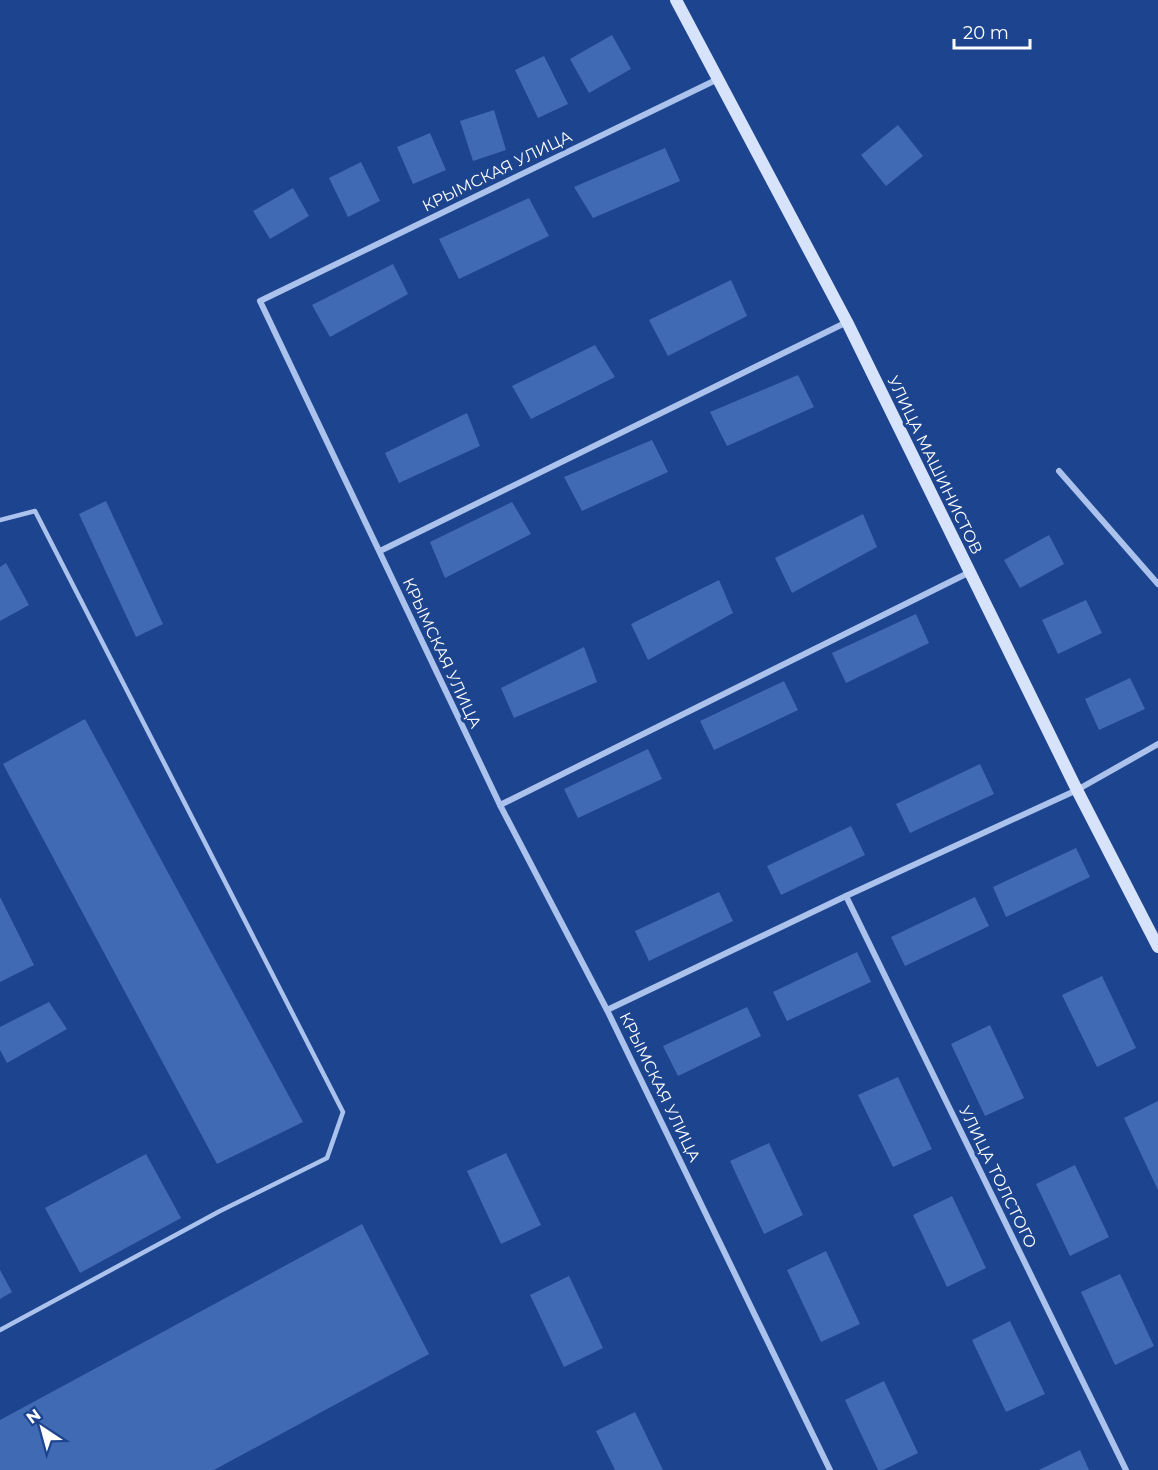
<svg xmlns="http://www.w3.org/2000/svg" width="1158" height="1470" viewBox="0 0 1158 1470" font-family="Montserrat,sans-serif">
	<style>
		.building { fill: #416ab4 }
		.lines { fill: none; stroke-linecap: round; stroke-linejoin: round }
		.lane { stroke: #abc2ed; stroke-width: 4.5 }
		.street { stroke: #abc2ed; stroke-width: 6 }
		.secondary { stroke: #d7e3fa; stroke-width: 12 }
		.labels { text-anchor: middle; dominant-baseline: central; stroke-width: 6; stroke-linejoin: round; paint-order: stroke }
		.street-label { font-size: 16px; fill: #fff; stroke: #1d448e }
	</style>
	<rect width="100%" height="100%" fill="#1d448e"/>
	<g class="building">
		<polygon points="612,35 631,69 589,93 570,59"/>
		<polygon points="544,56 568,104 538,118 515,70"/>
		<polygon points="494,110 506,150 473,161 460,121"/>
		<polygon points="898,125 923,156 886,186 861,155"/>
		<polygon points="430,133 446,170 413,184 397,147"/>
		<polygon points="665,148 680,181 593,218 574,187"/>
		<polygon points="361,162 380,201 348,217 329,178"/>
		<polygon points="293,188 309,216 270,239 253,211"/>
		<polygon points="529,198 549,236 459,279 439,239"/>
		<polygon points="393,264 408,294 330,337 312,305"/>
		<polygon points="731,280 747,316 668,356 649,320"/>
		<polygon points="595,345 615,377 531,419 512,386"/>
		<polygon points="798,375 814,407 727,446 710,412"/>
		<polygon points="467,413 480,446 399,483 385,453"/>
		<polygon points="652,440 668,472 582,511 564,477"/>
		<polygon points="106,501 163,624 136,637 79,514"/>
		<polygon points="512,502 531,534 445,578 430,542"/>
		<polygon points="863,514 877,547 792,593 775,558"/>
		<polygon points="1049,535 1064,564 1020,588 1004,560"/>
		<polygon points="6,563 29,605 0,621 0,567"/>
		<polygon points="719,580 733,613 648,660 631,624"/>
		<polygon points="1086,600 1102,633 1058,654 1042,620"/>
		<polygon points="916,614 929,643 846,683 832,653"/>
		<polygon points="584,647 597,682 514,718 501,688"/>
		<polygon points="1130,678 1145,709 1099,730 1085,699"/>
		<polygon points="784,681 798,710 714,750 700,721"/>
		<polygon points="85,719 303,1122 217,1164 3,764"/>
		<polygon points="648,749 662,779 578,818 564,789"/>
		<polygon points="980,764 994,794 910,833 896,804"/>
		<polygon points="851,826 865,855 781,895 767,866"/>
		<polygon points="1076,848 1090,877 1006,917 993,887"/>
		<polygon points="719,892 733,921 649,961 635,931"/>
		<polygon points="0,897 34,965 0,982"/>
		<polygon points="975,897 989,926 905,966 891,937"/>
		<polygon points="857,952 871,982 787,1021 773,992"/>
		<polygon points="1102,976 1136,1048 1097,1067 1062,995"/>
		<polygon points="49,1002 67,1029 7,1063 0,1050 0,1027"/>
		<polygon points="747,1007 761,1036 678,1076 663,1046"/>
		<polygon points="990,1025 1024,1098 985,1116 951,1044"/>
		<polygon points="898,1077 932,1149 893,1167 858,1095"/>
		<polygon points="1158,1101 1158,1190 1124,1118"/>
		<polygon points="769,1143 803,1215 764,1234 730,1161"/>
		<polygon points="506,1153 541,1225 501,1244 467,1171"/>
		<polygon points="146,1154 181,1218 80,1273 45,1208"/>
		<polygon points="1075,1165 1109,1237 1070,1256 1036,1184"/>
		<polygon points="952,1196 986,1268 947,1287 913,1215"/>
		<polygon points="362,1224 429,1354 214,1470 0,1470 0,1420"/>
		<polygon points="826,1251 860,1324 821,1342 787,1270"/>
		<polygon points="0,1270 12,1292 0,1299"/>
		<polygon points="1120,1274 1154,1346 1115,1365 1081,1292"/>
		<polygon points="569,1276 603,1348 564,1367 530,1295"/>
		<polygon points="1010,1321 1045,1394 1006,1412 972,1340"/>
		<polygon points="884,1381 918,1453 883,1470 878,1470 845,1400"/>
		<polygon points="635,1412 663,1470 615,1470 596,1431"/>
		<polygon points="1080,1450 1089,1470 1039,1470"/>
	</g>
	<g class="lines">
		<polyline class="lane" points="0,520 35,511 343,1112 327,1158 220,1211 0,1330"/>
		<g class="street">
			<polyline points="718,79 260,301 500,805 607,1010 830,1470"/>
			<polyline points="1059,471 1158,584"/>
			<polyline points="380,551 847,322"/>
			<polyline points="500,805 970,572"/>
			<polyline points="846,896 1126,1470"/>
			<polyline points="607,1010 846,896 1077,790 1158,744"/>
		</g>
		<polyline class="secondary" points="676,0 847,322 1077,790 1158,947"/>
	</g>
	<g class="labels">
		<g class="street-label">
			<text transform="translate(497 171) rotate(-26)">КРЫМСКАЯ УЛИЦА</text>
			<text transform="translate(935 465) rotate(64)">УЛИЦА МАШИНИСТОВ</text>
			<text transform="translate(442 653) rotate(65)">КРЫМСКАЯ УЛИЦА</text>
			<text transform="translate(660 1087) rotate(64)">КРЫМСКАЯ УЛИЦА</text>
			<text transform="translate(998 1177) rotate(64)">УЛИЦА ТОЛСТОГО</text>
		</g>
	</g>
	<g transform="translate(42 1428) rotate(324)" stroke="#1d448e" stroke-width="4.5" paint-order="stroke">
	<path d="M0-4.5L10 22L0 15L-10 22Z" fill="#ffffff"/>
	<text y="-9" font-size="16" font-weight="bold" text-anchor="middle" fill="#ffffff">N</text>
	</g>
	<path d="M954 39v9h76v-9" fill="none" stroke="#ffffff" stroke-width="3"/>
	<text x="963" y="39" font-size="18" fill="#ffffff" stroke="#1d448e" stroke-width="4.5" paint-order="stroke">20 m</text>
</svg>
